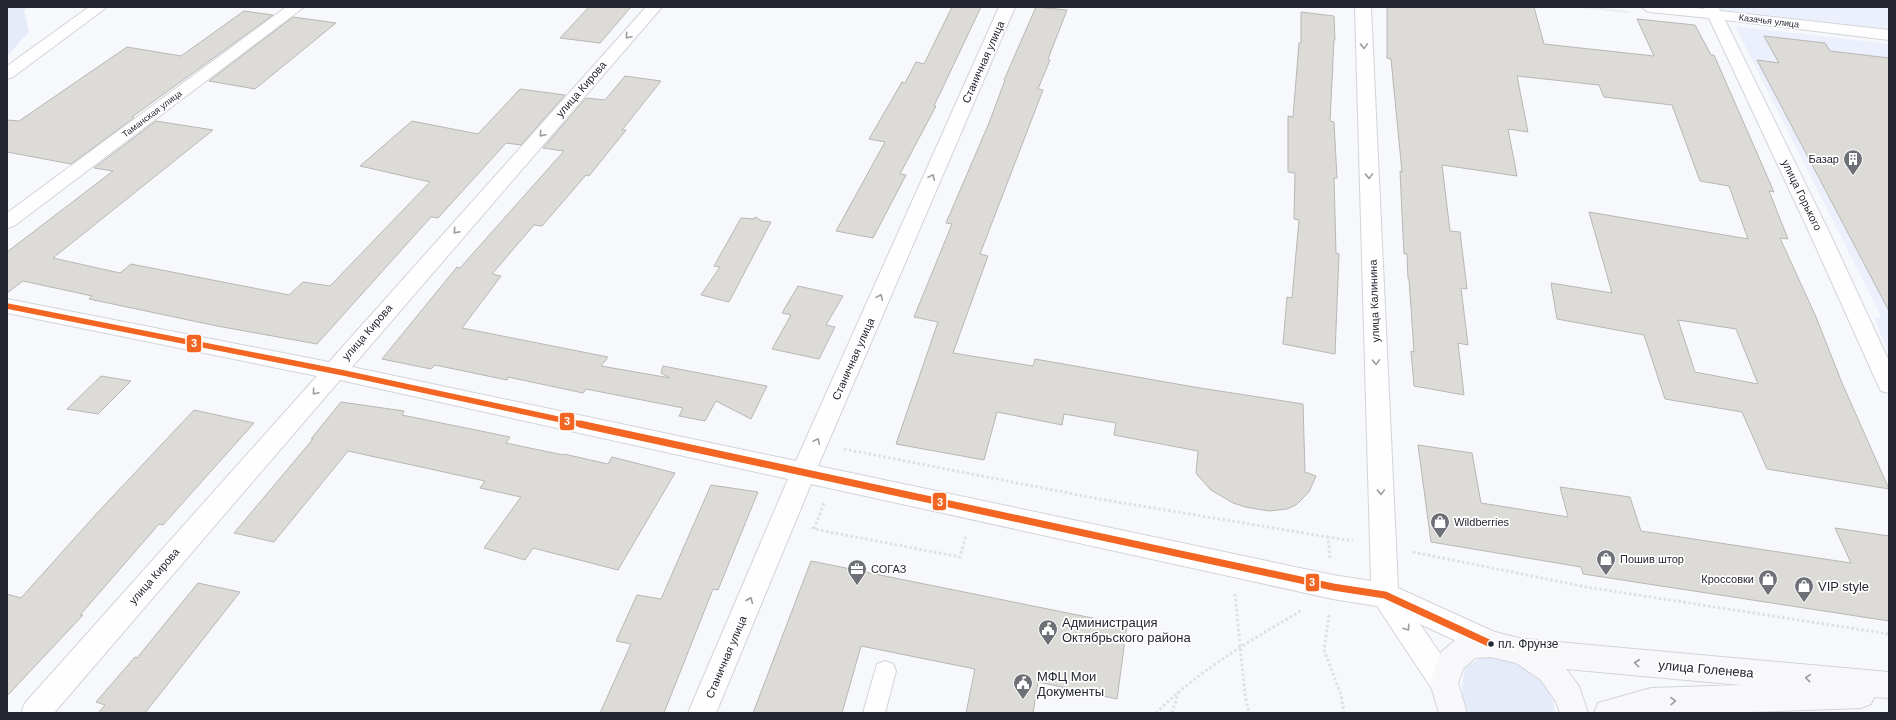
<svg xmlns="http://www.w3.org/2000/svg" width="1896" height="720" viewBox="0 0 1896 720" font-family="Helvetica,sans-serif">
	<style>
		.built { fill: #ecf0fd }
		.green { fill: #e6ebfa }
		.building { fill: #dddbd7; stroke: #b8b7b4; fill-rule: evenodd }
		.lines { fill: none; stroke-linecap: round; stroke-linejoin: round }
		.service-casing { stroke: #d2d4db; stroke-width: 2 }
		.minor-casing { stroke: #d2d4db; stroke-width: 2 }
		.secondary-casing { stroke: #d2d4db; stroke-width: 2 }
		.path-far1 { stroke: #dfe0e2; stroke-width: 2; stroke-dasharray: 1.5 1.5; stroke-linecap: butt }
		.path { stroke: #dfe0e2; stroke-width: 3; stroke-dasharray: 2.5 2.5; stroke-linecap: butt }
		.service { fill: #fefefe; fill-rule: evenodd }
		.minor { fill: #fefefe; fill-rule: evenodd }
		.secondary { fill: #f8f8fa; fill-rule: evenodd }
		.bus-1-far1-casing { stroke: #fff; stroke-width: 8 }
		.bus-1-casing { stroke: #fff; stroke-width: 10 }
		.bus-1-far1 { stroke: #f26522; stroke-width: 5.5 }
		.bus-1 { stroke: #f26522; stroke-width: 7 }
		.oneway { stroke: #9c9da2 }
		.oneway2 { stroke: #999aa0 }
		.bus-dot { fill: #242731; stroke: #fff; stroke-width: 1.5 }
		.labels { text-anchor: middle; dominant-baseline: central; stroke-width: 3.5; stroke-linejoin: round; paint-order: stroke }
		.far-street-label { font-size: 9px; fill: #242731; stroke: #fff }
		.street-label { font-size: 11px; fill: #242731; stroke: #fff }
		.poi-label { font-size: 11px; fill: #242731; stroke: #fff; text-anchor: start }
		.near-bus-label { font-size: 12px; fill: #242731; stroke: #fff; text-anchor: start }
		.near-poi-label { font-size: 13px; fill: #242731; stroke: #fff; text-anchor: start }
		.near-street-label { font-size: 13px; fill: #242731; stroke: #fff }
		.line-badge { stroke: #fff; stroke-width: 1.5 }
		.badge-label { font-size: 11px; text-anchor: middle; font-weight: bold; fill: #fff }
	</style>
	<rect width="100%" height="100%" fill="#f6f8fb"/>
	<g class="built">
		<polygon points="1720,7 1889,7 1889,29 1722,10"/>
		<polygon points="1735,26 1889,44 1889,354 1874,317 1882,318"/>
	</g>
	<g class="green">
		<polygon points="7,7 28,7 24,10 29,32 7,56"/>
		<path d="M 1498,657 C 1504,659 1511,661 1517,663 C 1534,671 1557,692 1554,713 L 1470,713 C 1459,700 1462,683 1465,668 L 1480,658 Z"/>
	</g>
	<g class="building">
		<polygon points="589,7 631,7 600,43 560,38"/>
		<polygon points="952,7 981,7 934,106 936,106 900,174 906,175 873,238 836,231 885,142 869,139 902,82 905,83 916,62 924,64"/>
		<polygon points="1036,7 1067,10 1048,59 1050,60 1038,89 1043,90 980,254 988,256 953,353 1033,366 1035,359 1194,387 1303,404 1305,472 1316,476 1309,492 1296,505 1287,509 1269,511 1245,507 1233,503 1211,490 1200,478 1196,473 1198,451 1114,435 1116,423 1064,414 1062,425 997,412 984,460 896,444 938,322 914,317 952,224 946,223 989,123 1005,80 1004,80"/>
		<path d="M 1387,7 L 1534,7 L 1544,44 L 1654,56 L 1637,19 L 1695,25 L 1711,55 L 1714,55 L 1774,192 L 1769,191 L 1788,239 L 1780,238 L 1816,317 L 1842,383 L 1889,489 L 1767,469 L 1742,412 L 1665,399 L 1644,335 L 1557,319 L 1551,283 L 1612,293 L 1589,212 L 1748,239 L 1729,186 L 1700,181 L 1672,105 L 1604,97 L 1599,85 L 1517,76 L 1528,132 L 1508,129 L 1517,176 L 1442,165 L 1450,231 L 1460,232 L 1467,289 L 1461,288 L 1468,345 L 1458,343 L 1464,395 L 1414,386 L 1411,351 L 1414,352 L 1409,279 L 1408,279 L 1407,254 L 1404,254 L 1402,214 L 1400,171 L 1402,172 L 1391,59 L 1387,58 ZM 1678,320 L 1736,329 L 1758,384 L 1695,372 Z"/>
		<polygon points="244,11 273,15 132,117 134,118 71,164 7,152 7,120 19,121 127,47 181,56"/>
		<polygon points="1301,12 1334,16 1335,40 1334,40 1330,121 1334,122 1337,178 1334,178 1336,253 1339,254 1335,354 1283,344 1287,297 1292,298 1299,220 1294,219 1295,173 1288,172 1288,116 1293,117 1299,43 1301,43"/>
		<polygon points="293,17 336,23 255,89 209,81"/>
		<polygon points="1764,36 1825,43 1830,51 1889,58 1889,311 1757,60 1779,63"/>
		<polygon points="625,76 661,81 622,130 626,130 589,176 586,175 542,226 534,225 492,274 501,276 462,328 608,357 601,366 670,378 661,373 663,366 767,386 751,419 716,401 705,421 679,416 683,408 586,389 583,393 508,377 507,380 435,365 431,369 382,359 457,267 460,268 564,151 543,148 586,98 605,100"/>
		<polygon points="520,89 565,95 521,145 506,143 438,218 431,217 317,344 217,326 89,299 92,296 23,281 7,293 7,252 113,171 94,168 156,121 213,130 53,258 120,273 131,264 289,295 303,282 330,286 430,182 360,166 412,121 478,134"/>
		<polygon points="755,217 762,221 771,222 729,302 701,295 720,267 714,266 741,218 754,219"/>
		<polygon points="798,286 843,296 826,325 835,327 819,359 772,349 791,315 782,313"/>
		<polygon points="101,376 131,381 98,414 67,409"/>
		<polygon points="341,402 404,411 402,415 510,437 506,443 563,455 564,454 608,464 612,457 675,473 618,570 533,548 525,560 484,548 521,497 480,488 485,481 348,451 274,542 234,533 313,439 311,439"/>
		<polygon points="194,410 254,423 163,525 159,524 80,615 83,615 7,696 7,594 21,598 99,511"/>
		<polygon points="1418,445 1472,453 1481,503 1568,517 1560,487 1630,497 1641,531 1851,563 1835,528 1889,536 1889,621 1583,574 1581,567 1431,542"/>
		<polygon points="711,485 758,492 718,590 713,589 664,713 600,713 631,644 616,641 637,595 661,599"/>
		<polygon points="811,561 1127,625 1117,699 1038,682 1033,713 966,713 975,669 861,646 842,713 753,713"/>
		<polygon points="198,583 240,592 145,713 98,713 105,705 96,702 135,657 137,658"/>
	</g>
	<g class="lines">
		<defs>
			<polygon id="service" points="885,661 893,664 896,671 885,713 863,713 877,664"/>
			<g id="minor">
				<polygon points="89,7 107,7 13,77 7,79 7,66"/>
				<polygon points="286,7 304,7 14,226 7,228 7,213"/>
				<polygon points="646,7 662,7 352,367 796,461 999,7 1015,7 818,466 1333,575 1371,581 1355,7 1371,7 1398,588 1501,635 1505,644 1501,653 1491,657 1420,624 1454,674 1458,683 1454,692 1444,696 1434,692 1377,606 1333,599 811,484 716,713 688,713 788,479 340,380 54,713 21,713 25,703 317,376 7,313 7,299 329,362"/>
				<polygon points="1642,7 1689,7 1704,9 1703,7 1719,7 1720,11 1889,30 1889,40 1725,20 1830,234 1889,361 1889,393 1881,391 1878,385 1810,234 1709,18 1650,12 1645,10"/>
			</g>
			<polygon id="secondary" points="1491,631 1523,639 1889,672 1889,698 1874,697 1871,704 1861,708 1722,713 1594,713 1598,703 1651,688 1741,685 1566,669 1579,686 1588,713 1560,713 1556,702 1541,680 1516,663 1491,657 1475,658 1463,669 1458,683 1467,713 1439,713 1430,683 1441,652 1459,637 1469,633"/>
		</defs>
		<use href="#service" class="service-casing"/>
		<use href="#minor" class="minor-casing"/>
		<use href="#secondary" class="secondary-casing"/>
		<polyline class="path-far1" points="1585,7 1628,12"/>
		<g class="path">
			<polyline points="844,449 1099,499 1328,537"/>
			<polyline points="812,527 814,529 960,557 966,535"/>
			<polyline points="814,529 824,503"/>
			<polyline points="1413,552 1586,587 1889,634"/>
			<polyline points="1330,558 1328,537 1353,541"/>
			<polyline points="1235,594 1245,695 1249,713"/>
			<polyline points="1329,615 1324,650 1341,695 1344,713"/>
			<path d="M 1156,713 C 1199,670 1250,641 1302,610"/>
			<polyline points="1172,713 1179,691"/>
		</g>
		<use href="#service" class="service"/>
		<use href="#minor" class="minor"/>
		<use href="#secondary" class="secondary"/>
		<defs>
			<polyline id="bus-1-far1" points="7,306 344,373 585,425"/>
			<polyline id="bus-1" points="580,424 1333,587 1385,595 1491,644"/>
		</defs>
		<use href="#bus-1-far1" class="bus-1-far1-casing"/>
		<use href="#bus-1" class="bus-1-casing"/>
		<use href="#bus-1-far1" class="bus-1-far1"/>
		<use href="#bus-1" class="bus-1"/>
	</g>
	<defs><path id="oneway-chevron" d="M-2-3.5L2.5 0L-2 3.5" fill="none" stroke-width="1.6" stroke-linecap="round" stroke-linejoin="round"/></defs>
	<g class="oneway">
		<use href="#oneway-chevron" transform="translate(628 36) rotate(131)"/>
		<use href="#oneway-chevron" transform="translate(1364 46) rotate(88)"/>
		<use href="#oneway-chevron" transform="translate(542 134) rotate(131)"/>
		<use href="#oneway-chevron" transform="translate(1369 176) rotate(88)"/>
		<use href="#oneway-chevron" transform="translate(932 177) rotate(-66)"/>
		<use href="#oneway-chevron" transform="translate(456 231) rotate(131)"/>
		<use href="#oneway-chevron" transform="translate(880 297) rotate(-66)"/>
		<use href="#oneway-chevron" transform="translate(1376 362) rotate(88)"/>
		<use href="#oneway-chevron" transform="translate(315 392) rotate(131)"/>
		<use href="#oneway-chevron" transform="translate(817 441) rotate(-66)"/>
		<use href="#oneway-chevron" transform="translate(1381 492) rotate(88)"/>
		<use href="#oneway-chevron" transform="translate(750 600) rotate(-67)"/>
		<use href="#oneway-chevron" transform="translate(1407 628) rotate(56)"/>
	</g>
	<g class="oneway2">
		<use href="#oneway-chevron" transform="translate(1637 663) rotate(-174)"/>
		<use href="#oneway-chevron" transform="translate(1808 678) rotate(-175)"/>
		<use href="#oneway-chevron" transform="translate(1673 701) rotate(-1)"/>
	</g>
	<defs>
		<symbol id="building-pin" viewBox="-11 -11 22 30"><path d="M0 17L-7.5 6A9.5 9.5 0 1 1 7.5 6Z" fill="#6e7078" stroke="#fff"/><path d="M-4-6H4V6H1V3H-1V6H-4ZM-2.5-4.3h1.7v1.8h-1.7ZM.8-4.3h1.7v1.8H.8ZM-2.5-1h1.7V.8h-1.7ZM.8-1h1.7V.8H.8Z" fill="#fff"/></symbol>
		<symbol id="shop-pin" viewBox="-11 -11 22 30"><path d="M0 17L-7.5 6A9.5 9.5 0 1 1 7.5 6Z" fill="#6e7078" stroke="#fff"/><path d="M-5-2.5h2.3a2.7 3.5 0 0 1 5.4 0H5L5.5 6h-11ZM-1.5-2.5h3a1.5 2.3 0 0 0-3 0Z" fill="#fff"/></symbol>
		<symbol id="office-pin" viewBox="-11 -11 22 30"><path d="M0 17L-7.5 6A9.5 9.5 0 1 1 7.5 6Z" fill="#6e7078" stroke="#fff"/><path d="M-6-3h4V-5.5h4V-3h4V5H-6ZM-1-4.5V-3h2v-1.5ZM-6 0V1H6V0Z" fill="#fff"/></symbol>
		<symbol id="civic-pin" viewBox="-11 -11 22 30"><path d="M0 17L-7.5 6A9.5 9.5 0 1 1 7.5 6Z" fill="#6e7078" stroke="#fff"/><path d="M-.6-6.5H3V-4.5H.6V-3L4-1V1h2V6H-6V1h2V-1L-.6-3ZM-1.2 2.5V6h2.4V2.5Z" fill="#fff"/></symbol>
	</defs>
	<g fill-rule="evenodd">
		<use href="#building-pin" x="1842" y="148" width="22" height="30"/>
		<use href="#shop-pin" x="1429" y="511" width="22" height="30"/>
		<use href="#shop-pin" x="1595" y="548" width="22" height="30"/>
		<use href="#office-pin" x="846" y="558" width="22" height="30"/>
		<use href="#shop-pin" x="1757" y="568" width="22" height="30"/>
		<use href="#shop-pin" x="1793" y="575" width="22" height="30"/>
		<use href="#civic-pin" x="1037" y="618" width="22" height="30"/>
		<use href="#civic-pin" x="1012" y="672" width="22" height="30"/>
	</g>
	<circle class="bus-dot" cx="1491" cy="644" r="3.5"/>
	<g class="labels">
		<g class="far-street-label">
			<text transform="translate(1769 21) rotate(7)">Казачья улица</text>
			<text transform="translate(152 114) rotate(-37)">Таманская улица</text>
		</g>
		<g class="street-label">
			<text transform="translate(983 62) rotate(-66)">Станичная улица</text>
			<text transform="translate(581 89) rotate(-49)">улица Кирова</text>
			<text transform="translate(1802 195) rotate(64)">улица Горького</text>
			<text transform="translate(1374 301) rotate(-92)">улица Калинина</text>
			<text transform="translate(367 332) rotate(-49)">улица Кирова</text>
			<text transform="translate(853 359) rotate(-66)">Станичная улица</text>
			<text transform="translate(154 576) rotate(-49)">улица Кирова</text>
			<text transform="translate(726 657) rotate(-67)">Станичная улица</text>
		</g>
		<g class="poi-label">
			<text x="1839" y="159" text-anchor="end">Базар</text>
			<text x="1454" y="522">Wildberries</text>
			<text x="1620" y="559">Пошив штор</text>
			<text x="871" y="569">СОГАЗ</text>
			<text x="1754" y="579" text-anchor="end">Кроссовки</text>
		</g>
		<g class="near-bus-label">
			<text x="1498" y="644">пл. Фрунзе</text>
		</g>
		<g class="near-poi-label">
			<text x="1818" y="586">VIP style</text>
			<text x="1062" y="622">Администрация<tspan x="1062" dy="15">Октябрьского района</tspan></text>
			<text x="1037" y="676">МФЦ Мои<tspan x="1037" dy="15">Документы</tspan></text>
		</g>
		<g class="near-street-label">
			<text transform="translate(1706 669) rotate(5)">улица Голенева</text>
		</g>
	</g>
	<g class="line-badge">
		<rect x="186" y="334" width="16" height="19" rx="4" fill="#f26522"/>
		<rect x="559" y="412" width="16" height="19" rx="4" fill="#f26522"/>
		<rect x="932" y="492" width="15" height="19" rx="4" fill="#f26522"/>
		<rect x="1305" y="573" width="15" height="19" rx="4" fill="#f26522"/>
	</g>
	<g class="badge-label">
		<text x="194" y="347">3</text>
		<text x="567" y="425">3</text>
		<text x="940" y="506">3</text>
		<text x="1312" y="586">3</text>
	</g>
	<rect width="1896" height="720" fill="none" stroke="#242731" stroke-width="16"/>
</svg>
